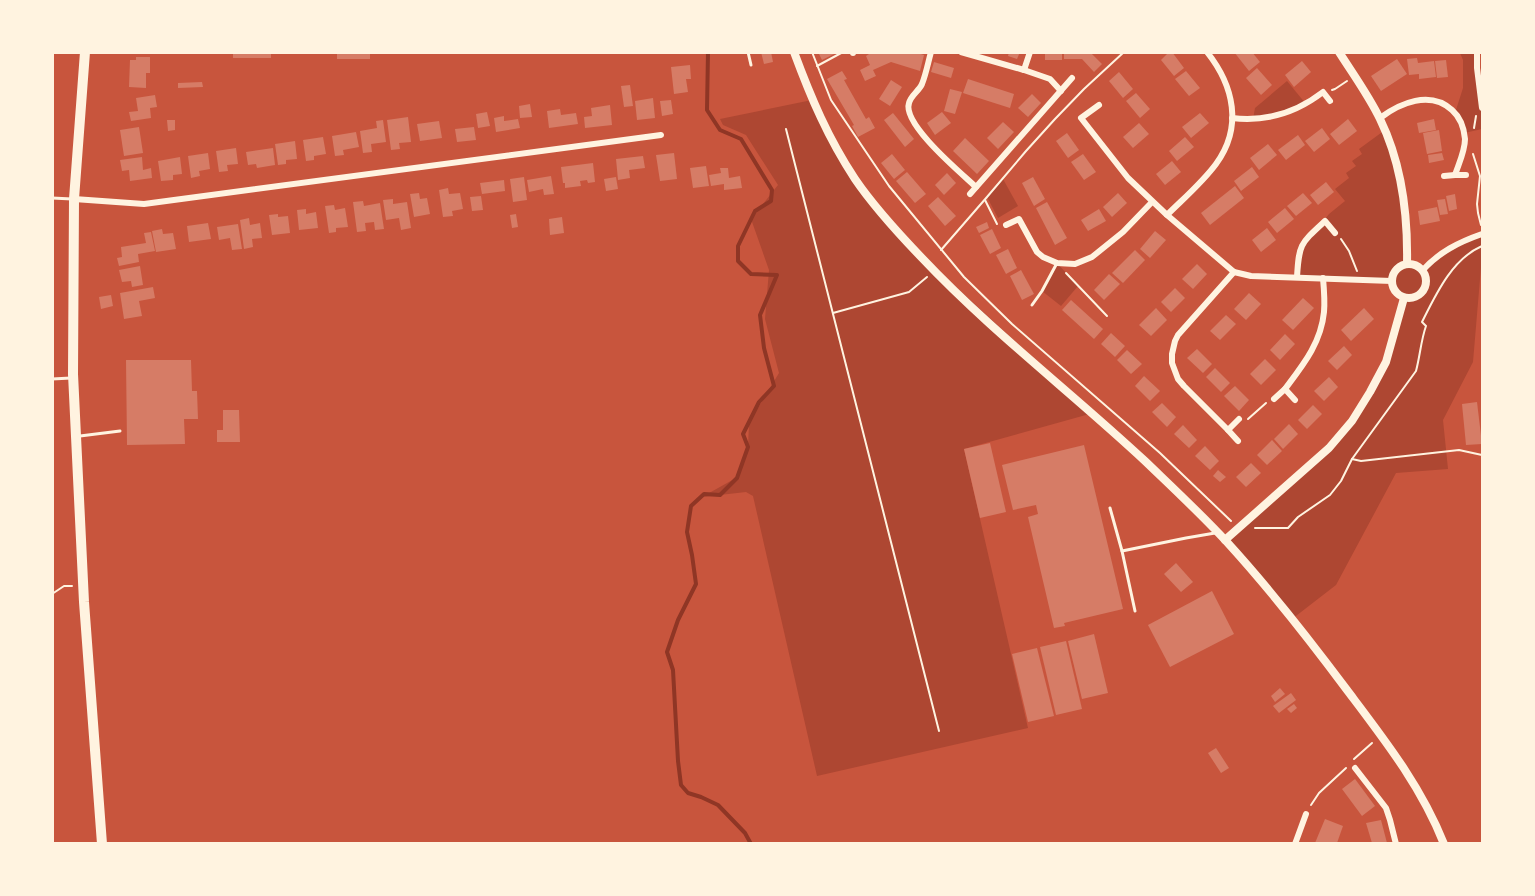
<svg xmlns="http://www.w3.org/2000/svg" width="1535" height="896" viewBox="0 0 1535 896" font-family="Raleway,sans-serif">
	<style>
		.green { fill: #ae4732 }
		.lines { fill: none; stroke-linecap: round; stroke-linejoin: round }
		.stream { stroke: #8f3625; stroke-width: 4 }
		.building { fill: #d67c66 }
		.path { stroke: #fff3e0; stroke-width: 2 }
		.service { stroke: #fff3e0; stroke-width: 3 }
		.minor { stroke: #fff3e0; stroke-width: 6 }
		.tertiary { stroke: #fff3e0; stroke-width: 8 }
		.secondary { stroke: #fff3e0; stroke-width: 8 }
		.trunk { stroke: #fff3e0; stroke-width: 10 }
	</style>
	<rect width="100%" height="100%" fill="#c8553d"/>
	<g class="green">
		<polygon points="1460,53 1477,53 1482,108 1482,129 1464,133 1455,113 1463,88 1463,60"/>
		<polygon points="1287,81 1306,104 1253,119 1255,108"/>
		<polygon points="812,100 839,154 905,240 1093,413 964,449 1028,728 817,776 753,496 746,492 702,497 736,478 748,447 749,423 779,373 765,319 769,270 751,219 778,185 746,135 723,125 720,119"/>
		<polygon points="1385,130 1399,171 1407,264 1414,265 1422,271 1433,259 1482,234 1482,266 1481,267 1473,362 1443,420 1448,469 1396,473 1336,585 1292,619 1225,540 1329,448 1352,421 1386,362 1404,298 1396,292 1392,281 1297,277 1299,252 1329,214 1345,201 1335,189 1349,178 1346,173 1356,166 1352,161 1362,154 1359,149"/>
		<polygon points="1003,179 1018,206 998,218 987,197"/>
		<polygon points="1057,263 1078,286 1061,306 1042,291"/>
	</g>
	<g class="lines">
		<polyline class="stream" points="708,52 707,110 720,130 741,139 772,190 771,201 755,211 738,246 738,261 751,274 777,275 760,315 764,348 774,386 759,402 743,434 748,447 737,478 720,495 704,494 691,506 687,532 692,555 696,584 678,620 667,652 673,670 678,761 681,785 688,793 701,797 718,805 745,833 751,844"/>
	</g>
	<g class="building">
		<rect x="233" y="52" width="38" height="6"/>
		<rect x="337" y="52" width="33" height="7"/>
		<polygon points="761,52 771,52 773,62 764,64"/>
		<polygon points="818,52 838,52 822,60"/>
		<polygon points="872,52 914,52 924,55 920,71 891,62 873,70 876,76 865,81 860,70 870,65 866,56"/>
		<polygon points="1009,52 1020,52 1017,59 1008,56"/>
		<rect x="1045" y="52" width="17" height="8"/>
		<polygon points="1064,52 1090,52 1102,64 1094,72 1082,59 1064,59"/>
		<polygon points="1169,52 1172,52 1184,68 1174,76 1161,60"/>
		<polygon points="1234,52 1252,52 1260,62 1249,71"/>
		<polygon points="136,57 150,57 150,73 146,73 146,88 129,87 130,60 136,60"/>
		<polygon points="1417,58 1418,63 1434,61 1436,77 1419,79 1419,74 1409,75 1407,59"/>
		<polygon points="1397,59 1407,74 1381,91 1371,76"/>
		<polygon points="1446,60 1448,77 1437,78 1435,61"/>
		<polygon points="1302,61 1311,72 1294,87 1285,75"/>
		<polygon points="934,62 954,68 951,78 931,72"/>
		<polygon points="690,65 691,79 686,79 688,92 674,94 671,67"/>
		<polygon points="1257,68 1272,85 1261,95 1246,78"/>
		<polygon points="842,71 847,79 844,80 866,119 869,117 875,128 858,137 852,126 854,125 827,79"/>
		<polygon points="1186,71 1200,88 1189,96 1175,79"/>
		<polygon points="1119,72 1133,89 1123,98 1109,81"/>
		<polygon points="968,79 1014,94 1010,108 963,93"/>
		<polygon points="891,80 902,87 890,106 879,99"/>
		<polygon points="202,82 203,87 178,88 178,83"/>
		<polygon points="630,85 633,106 624,107 621,86"/>
		<polygon points="950,89 962,92 955,114 944,111"/>
		<polygon points="1136,93 1150,109 1140,118 1126,101"/>
		<polygon points="1032,94 1041,103 1028,117 1018,108"/>
		<polygon points="155,95 157,107 150,108 151,118 131,121 129,112 138,111 136,98"/>
		<polygon points="653,98 655,118 637,120 635,101"/>
		<polygon points="671,100 673,114 662,116 660,101"/>
		<polygon points="530,104 532,117 520,118 519,106"/>
		<polygon points="610,105 612,125 585,128 584,117 592,116 591,108"/>
		<polygon points="560,109 561,115 576,113 578,124 549,128 547,111"/>
		<polygon points="487,112 490,126 478,128 476,114"/>
		<polygon points="942,112 951,123 935,135 927,123"/>
		<polygon points="893,113 914,139 905,147 884,120"/>
		<polygon points="1200,113 1209,123 1191,138 1182,127"/>
		<polygon points="504,116 504,121 518,119 520,128 496,132 494,118"/>
		<polygon points="408,117 411,142 399,143 400,149 391,150 387,120"/>
		<polygon points="1348,119 1357,131 1339,145 1330,134"/>
		<polygon points="1434,119 1436,130 1419,133 1417,123"/>
		<polygon points="167,120 175,120 175,130 168,131"/>
		<polygon points="383,120 386,142 371,144 372,152 363,153 360,131 377,128 376,121"/>
		<polygon points="439,121 442,138 420,141 417,124"/>
		<polygon points="1003,122 1014,132 998,149 987,138"/>
		<polygon points="1139,123 1149,134 1133,148 1123,137"/>
		<polygon points="139,127 143,153 124,156 120,130"/>
		<polygon points="474,127 476,140 457,142 455,129"/>
		<polygon points="1322,128 1330,139 1314,152 1305,141"/>
		<polygon points="1439,130 1442,151 1427,154 1423,133"/>
		<polygon points="356,132 359,147 343,150 344,155 335,156 332,136"/>
		<polygon points="1067,133 1079,150 1068,158 1056,141"/>
		<polygon points="1298,135 1305,145 1286,160 1278,150"/>
		<polygon points="323,137 326,154 314,156 314,160 306,161 303,140"/>
		<polygon points="1185,137 1194,147 1177,161 1169,151"/>
		<polygon points="965,138 989,161 977,174 953,151"/>
		<polygon points="295,141 297,159 286,160 286,164 278,165 275,144"/>
		<polygon points="1268,144 1277,155 1259,170 1250,158"/>
		<polygon points="236,148 238,164 227,165 228,171 219,172 216,151"/>
		<polygon points="273,148 275,165 257,168 256,164 248,165 246,152"/>
		<polygon points="208,153 210,169 199,171 200,176 191,178 188,156"/>
		<polygon points="674,153 677,179 660,181 656,155"/>
		<polygon points="1442,153 1444,160 1429,163 1428,155"/>
		<polygon points="892,154 905,170 894,179 881,163"/>
		<polygon points="1083,154 1096,172 1084,180 1071,162"/>
		<polygon points="643,156 645,168 629,170 630,178 618,180 616,159"/>
		<polygon points="142,157 143,170 151,168 152,178 130,181 129,170 122,171 120,160"/>
		<polygon points="180,157 182,174 173,175 173,180 161,181 158,161"/>
		<polygon points="1172,161 1181,172 1165,185 1156,174"/>
		<polygon points="593,163 595,182 588,183 587,180 580,181 581,186 565,188 565,183 563,183 561,167"/>
		<polygon points="706,166 709,186 693,188 690,168"/>
		<polygon points="1252,167 1259,177 1241,191 1234,181"/>
		<polygon points="720,168 728,168 729,178 740,176 742,188 724,190 724,184 711,186 709,175 721,173"/>
		<polygon points="907,172 926,194 915,203 896,181"/>
		<polygon points="947,173 956,183 944,195 935,185"/>
		<polygon points="551,176 554,194 544,195 543,189 529,192 527,180"/>
		<polygon points="524,177 527,200 513,202 510,179"/>
		<polygon points="616,177 618,189 606,191 604,179"/>
		<polygon points="1033,177 1045,199 1034,206 1022,183"/>
		<polygon points="504,180 505,191 482,194 480,183"/>
		<polygon points="1326,182 1334,192 1318,205 1310,195"/>
		<polygon points="1235,186 1244,198 1210,225 1201,213"/>
		<polygon points="448,188 449,194 460,193 463,209 452,211 453,216 443,217 439,190"/>
		<polygon points="419,193 420,199 427,198 430,214 414,217 410,194"/>
		<polygon points="1118,193 1127,203 1112,217 1103,207"/>
		<polygon points="1303,193 1312,203 1296,216 1287,206"/>
		<polygon points="1455,194 1457,209 1449,211 1446,196"/>
		<polygon points="481,196 483,210 472,211 470,197"/>
		<polygon points="938,197 956,216 945,226 928,206"/>
		<polygon points="393,199 393,204 407,202 411,228 401,230 399,218 386,220 383,200"/>
		<polygon points="1445,199 1448,214 1440,215 1437,200"/>
		<polygon points="363,201 364,206 380,203 384,229 375,230 374,222 365,223 366,231 357,232 353,202"/>
		<polygon points="1047,202 1067,238 1055,245 1036,208"/>
		<polygon points="334,205 335,210 345,208 348,227 336,228 336,232 329,233 325,206"/>
		<polygon points="1437,207 1440,221 1420,225 1418,211"/>
		<polygon points="1285,208 1294,219 1277,233 1268,222"/>
		<polygon points="306,209 306,214 316,212 318,228 299,230 297,210"/>
		<polygon points="1099,209 1106,221 1088,231 1081,220"/>
		<polygon points="278,214 278,217 288,216 290,233 272,235 269,215"/>
		<polygon points="516,214 518,227 512,228 510,215"/>
		<polygon points="562,217 564,233 550,235 549,219"/>
		<polygon points="249,218 250,225 260,223 262,238 252,239 253,247 244,249 240,220"/>
		<polygon points="987,222 989,228 979,233 976,227"/>
		<polygon points="208,223 211,239 189,242 187,226"/>
		<polygon points="238,224 242,249 232,250 230,238 219,240 217,227"/>
		<polygon points="1267,228 1276,240 1261,252 1252,240"/>
		<polygon points="162,229 163,234 173,233 176,249 156,252 152,231"/>
		<polygon points="992,229 1001,248 990,254 980,235"/>
		<polygon points="1155,231 1166,240 1150,258 1140,249"/>
		<polygon points="151,232 155,251 138,254 139,262 119,266 117,258 122,257 121,247 146,243 144,233"/>
		<polygon points="1008,249 1017,268 1006,274 996,255"/>
		<polygon points="1135,250 1145,260 1123,283 1112,273"/>
		<polygon points="1197,264 1207,274 1193,289 1182,279"/>
		<polygon points="140,266 143,285 132,287 131,281 122,282 119,270"/>
		<polygon points="1021,270 1034,294 1022,300 1010,276"/>
		<polygon points="1109,274 1120,284 1104,300 1094,290"/>
		<polygon points="153,287 155,298 139,301 142,316 124,319 120,293"/>
		<polygon points="1175,288 1185,298 1171,312 1161,302"/>
		<polygon points="1249,293 1261,304 1246,320 1234,309"/>
		<polygon points="111,295 113,306 101,309 99,297"/>
		<polygon points="1303,298 1314,308 1293,330 1282,320"/>
		<polygon points="1071,300 1103,329 1094,339 1062,310"/>
		<polygon points="1156,308 1167,320 1151,336 1139,325"/>
		<polygon points="1364,308 1374,319 1351,341 1341,330"/>
		<polygon points="1226,315 1236,324 1220,340 1210,331"/>
		<polygon points="1111,333 1125,346 1115,357 1101,344"/>
		<polygon points="1285,334 1295,344 1280,360 1270,350"/>
		<polygon points="1344,346 1352,355 1337,370 1328,361"/>
		<polygon points="1197,349 1212,364 1203,373 1187,358"/>
		<polygon points="1127,350 1142,364 1131,374 1117,360"/>
		<polygon points="1265,359 1276,370 1261,385 1250,374"/>
		<polygon points="126,360 191,360 192,391 197,391 198,419 184,419 185,444 127,445"/>
		<polygon points="1215,368 1230,383 1221,392 1206,377"/>
		<polygon points="1144,376 1160,391 1150,401 1135,386"/>
		<polygon points="1329,377 1338,387 1324,401 1314,391"/>
		<polygon points="1235,386 1249,400 1239,411 1224,396"/>
		<polygon points="1477,402 1482,444 1466,445 1462,404"/>
		<polygon points="1162,403 1176,417 1167,427 1152,412"/>
		<polygon points="1313,405 1322,414 1307,429 1298,420"/>
		<polygon points="223,410 239,410 240,442 217,442 217,430 223,430"/>
		<polygon points="1289,424 1298,434 1283,449 1274,439"/>
		<polygon points="1183,425 1197,440 1189,448 1174,434"/>
		<polygon points="1272,440 1282,451 1267,465 1257,455"/>
		<polygon points="990,443 1006,512 980,518 964,449"/>
		<polygon points="1084,445 1123,609 1064,623 1065,626 1054,628 1028,517 1038,514 1036,505 1013,510 1002,465"/>
		<polygon points="1205,446 1219,461 1210,470 1195,456"/>
		<polygon points="1251,463 1261,473 1246,487 1236,477"/>
		<polygon points="1218,470 1226,477 1220,482 1213,476"/>
		<polygon points="1176,563 1193,582 1181,592 1164,574"/>
		<polygon points="1212,591 1234,634 1170,667 1148,625"/>
		<polygon points="1094,634 1108,693 1082,699 1068,641"/>
		<polygon points="1066,641 1082,709 1056,715 1040,647"/>
		<polygon points="1037,648 1054,716 1028,722 1012,654"/>
		<polygon points="1280,688 1285,694 1275,702 1271,696"/>
		<polygon points="1291,693 1296,700 1279,713 1273,706"/>
		<polygon points="1294,704 1297,708 1291,713 1287,709"/>
		<polygon points="1216,748 1229,768 1221,773 1208,753"/>
		<polygon points="1355,779 1375,806 1362,816 1342,789"/>
		<polygon points="1325,819 1343,826 1337,843 1315,843"/>
		<polygon points="1381,820 1387,843 1372,843 1366,823"/>
	</g>
	<g class="lines">
		<g class="path">
			<polyline points="812,52 831,100 889,186 964,277 1012,324 1160,453 1231,521"/>
			<polyline points="817,66 843,52"/>
			<polyline points="1332,90 1335,89 1347,81"/>
			<polyline points="1474,128 1476,116"/>
			<polyline points="786,129 939,731"/>
			<polyline points="1473,154 1480,176 1477,204 1478,213 1481,225"/>
			<polyline points="985,200 997,224"/>
			<polyline points="1341,239 1349,251 1357,271"/>
			<polyline points="941,250 987,197 1026,151 1055,119 1084,89 1124,52"/>
			<polyline points="1066,273 1107,316"/>
			<polyline points="833,313 909,292 927,277"/>
			<polyline points="1248,419 1266,403"/>
			<path d="M 1352,459 L 1416,371 C 1420,356 1421,340 1426,326 L 1422,322 C 1436,294 1452,259 1482,246"/>
			<polyline points="1255,528 1288,528 1298,517 1330,495 1341,481 1352,459 1361,461 1459,450 1482,455"/>
			<polyline points="52,594 64,586 72,586"/>
			<polyline points="1354,759 1372,743"/>
			<polyline points="1311,805 1319,793 1346,768"/>
		</g>
		<g class="service">
			<polyline points="748,52 751,65"/>
			<polyline points="52,198 72,199"/>
			<polyline points="1032,305 1042,291 1057,263"/>
			<polyline points="52,379 71,378"/>
			<polyline points="80,436 120,431"/>
			<polyline points="1110,508 1122,551 1135,611"/>
			<polyline points="1122,551 1186,538 1215,533"/>
		</g>
		<g class="minor">
			<path d="M 931,52 C 928,63 926,74 922,84 C 919,91 911,95 909,103 C 902,124 961,173 976,187"/>
			<polyline points="961,52 1024,70 1050,79 1061,91"/>
			<polyline points="1477,52 1477,68 1482,108"/>
			<polyline points="853,53 853,52"/>
			<polyline points="1024,70 1030,52"/>
			<polyline points="1099,105 1081,118 1128,178 1167,215 1234,272 1251,276 1392,281"/>
			<path d="M 1232,118 C 1266,122 1296,113 1323,92 L 1330,101"/>
			<path d="M 1380,118 C 1400,103 1430,90 1452,110 C 1460,117 1464,128 1465,139 C 1465,151 1459,163 1455,175"/>
			<polyline points="1444,176 1455,175 1466,175"/>
			<polyline points="970,194 1072,78"/>
			<polyline points="74,199 144,204 661,135"/>
			<path d="M 1167,215 C 1183,199 1202,183 1216,164 C 1243,127 1234,86 1207,52"/>
			<polyline points="1006,225 1019,219 1037,252 1043,257 1057,263 1075,264 1092,257 1123,232 1152,202"/>
			<path d="M 1422,271 C 1439,252 1459,242 1482,234"/>
			<path d="M 1297,277 C 1299,244 1300,244 1325,221 L 1335,233"/>
			<path d="M 1285,389 C 1303,365 1321,343 1324,312 C 1325,301 1324,289 1323,278"/>
			<polyline points="1274,399 1285,389 1295,400"/>
			<polyline points="1228,430 1184,386 1178,379 1172,363 1172,354 1175,341 1178,335 1234,272"/>
			<polyline points="1238,441 1228,430 1239,419"/>
			<polyline points="1355,768 1386,808 1390,820 1396,844"/>
			<polyline points="1295,844 1306,814"/>
		</g>
		<g class="tertiary">
			<path d="M 1339,52 C 1353,74 1369,96 1380,119 C 1402,164 1408,215 1407,264"/>
			<circle cx="1409" cy="281" r="17"/>
			<polyline points="1225,540 1329,448 1352,421 1370,392 1386,362 1404,298"/>
		</g>
		<path class="secondary" d="M 794,52 C 811,98 828,138 855,179 C 874,207 898,233 922,258 C 991,331 1071,392 1145,461 C 1172,487 1200,513 1226,541 C 1269,588 1309,639 1347,690 C 1384,739 1421,786 1444,844"/>
		<polyline class="trunk" points="85,52 74,199 73,374 84,602 102,844"/>
	</g>
	<rect width="1535" height="896" fill="none" stroke="#fff3e0" stroke-width="108"/>
</svg>
